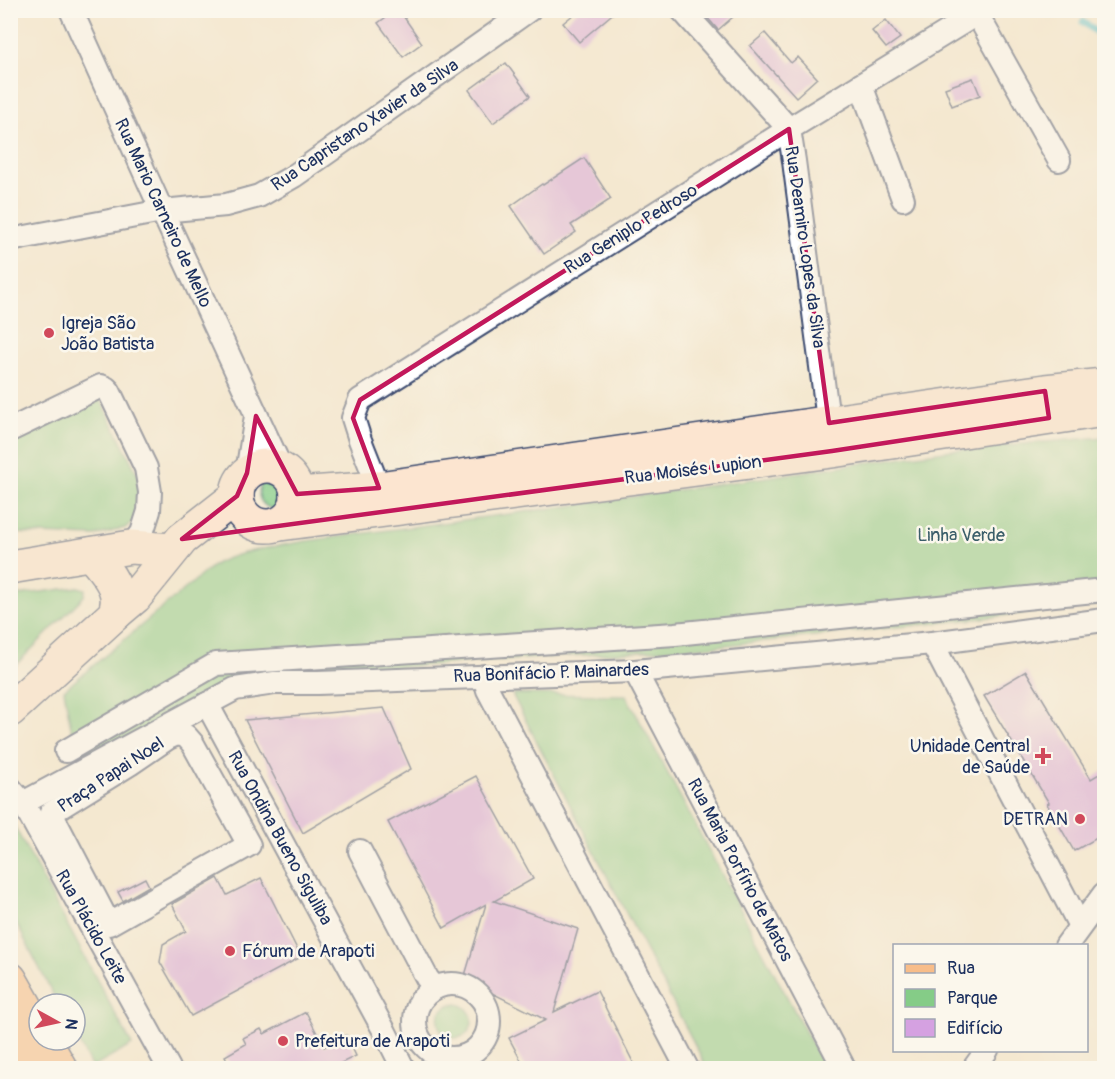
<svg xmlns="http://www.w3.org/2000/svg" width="1115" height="1079" viewBox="0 0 1115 1079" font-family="Pangolin,sans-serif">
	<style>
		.green { fill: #85cc87; stroke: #507e72; stroke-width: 1.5 }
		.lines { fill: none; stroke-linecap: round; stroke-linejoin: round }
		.stream { stroke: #56c1d1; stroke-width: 7 }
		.building { fill: #d5a1e1 }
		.street-casing { stroke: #3c4b6f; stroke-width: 26 }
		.secondary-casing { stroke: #3c4b6f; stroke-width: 36 }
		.primary-casing { stroke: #3c4b6f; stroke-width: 36 }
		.street { stroke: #fff; stroke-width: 22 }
		.secondary { stroke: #fce5d0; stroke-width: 33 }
		.primary { stroke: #f8bd89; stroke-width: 33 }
		.marked { fill: none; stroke: #c2185b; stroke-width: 4.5; stroke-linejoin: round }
		.poi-dot { fill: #d1495b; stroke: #fbf7ec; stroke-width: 2 }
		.labels { text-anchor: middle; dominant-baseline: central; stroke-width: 5; stroke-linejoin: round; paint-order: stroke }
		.street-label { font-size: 18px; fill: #1b2f5e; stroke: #fbf7ec }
		.poi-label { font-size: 18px; fill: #1b2f5e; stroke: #fbf7ec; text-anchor: start }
		.park-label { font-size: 18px; fill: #3b5e6a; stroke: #fbf7ec }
	</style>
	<rect width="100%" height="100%" fill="#fbf7ec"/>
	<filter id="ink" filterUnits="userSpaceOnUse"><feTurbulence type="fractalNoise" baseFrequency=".0167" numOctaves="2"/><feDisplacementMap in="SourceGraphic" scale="12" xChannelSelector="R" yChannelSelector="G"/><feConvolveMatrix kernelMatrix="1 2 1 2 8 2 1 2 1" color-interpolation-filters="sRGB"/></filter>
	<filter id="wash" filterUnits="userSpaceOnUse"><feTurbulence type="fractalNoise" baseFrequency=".008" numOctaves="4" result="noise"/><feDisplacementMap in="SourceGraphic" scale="24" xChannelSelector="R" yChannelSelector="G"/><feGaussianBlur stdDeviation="1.35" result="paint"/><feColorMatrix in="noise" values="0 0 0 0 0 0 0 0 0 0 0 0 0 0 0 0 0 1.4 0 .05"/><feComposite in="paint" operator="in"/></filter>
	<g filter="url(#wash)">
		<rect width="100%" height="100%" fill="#f4e8d0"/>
		<g class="green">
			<polygon points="101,400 138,475 141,515 125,528 95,536 11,533 10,442"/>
			<path d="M 1104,437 L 1104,604 L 975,619 L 718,646 L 271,676 L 79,761 L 75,749 L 64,690 L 204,573 C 209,569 214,564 219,562 C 243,550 280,546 307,541 L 576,505 L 952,450 Z"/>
			<circle cx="275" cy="493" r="16"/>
			<polygon points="78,587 85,589 84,596 11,670 11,596"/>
			<polygon points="512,694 626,695 825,1068 707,1068"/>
			<polygon points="11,820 132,1045 92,1068 75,1035 75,1004 58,1004 11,913"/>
			<circle cx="455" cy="1021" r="17"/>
		</g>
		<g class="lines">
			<polyline class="stream" points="1083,22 1104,38"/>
		</g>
		<g id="blocks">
			<g class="building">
				<polygon points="396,10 399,10 422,43 403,57 378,23"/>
				<polygon points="579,10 617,10 579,42 563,23"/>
				<polygon points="701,10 741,10 718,30"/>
				<polygon points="886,20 900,38 886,48 872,31"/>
				<polygon points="765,33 791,63 798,57 817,78 796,97 750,46"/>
				<polygon points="506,63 530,96 493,123 469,90"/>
				<polygon points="973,78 980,95 952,106 945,88"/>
				<polygon points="584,158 611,199 571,225 576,232 544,254 511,206 542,184 543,185"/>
				<polygon points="1026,671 1091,779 1104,771 1104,834 1074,851 1047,804 1049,803 984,696"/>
				<polygon points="384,708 411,769 303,833 245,720"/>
				<polygon points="476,776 533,879 494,901 578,929 554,1012 597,991 636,1068 525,1068 509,1038 546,1020 464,979 486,904 444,928 388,822"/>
				<polygon points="145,878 149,886 123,901 118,892"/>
				<polygon points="218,878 227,895 261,878 301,957 191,1016 160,962 163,944 186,931 172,904"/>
				<polygon points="306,1012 324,1047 346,1035 356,1056 331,1068 231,1068 225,1056 246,1044 243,1038 261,1029 264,1034"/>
			</g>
		</g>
	</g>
	<g filter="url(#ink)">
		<use href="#blocks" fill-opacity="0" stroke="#3c4b6f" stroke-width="1.5"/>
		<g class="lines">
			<defs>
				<g id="street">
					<polyline points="71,10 162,211 282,470"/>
					<polyline points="682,10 789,129 794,161 830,435"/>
					<polyline points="977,14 1059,160"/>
					<polyline points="861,85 903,199"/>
					<polyline points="10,240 162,211 226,205 259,196 294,176 529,10"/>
					<polyline points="10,430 101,386 106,388 109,391 146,468 150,492 149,511 142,533 131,547"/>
					<polyline points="247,473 256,416"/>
					<polyline points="379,488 360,440 353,418 360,400 789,129 983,10"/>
					<polyline points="932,643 1080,926"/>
					<polyline points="635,671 844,1068"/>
					<polyline points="484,676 488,690 687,1068"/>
					<polyline points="207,704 385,1032 403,1068"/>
					<polygon points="177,734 186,736 193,744 249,845 109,924 51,813 130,764 168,738"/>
					<polyline points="66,751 216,664 675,634 1104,590"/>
					<polyline points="10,788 23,803 169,1068"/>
					<polyline points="23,803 235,689 275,683 318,683 635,671 932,643 1104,620"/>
					<polyline points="360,851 427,978 435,988"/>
					<polyline points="1066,946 1104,894"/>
					<circle cx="452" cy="1021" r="37"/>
					<polyline points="974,1068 987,1050"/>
				</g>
				<g id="secondary">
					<circle cx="267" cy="496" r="30"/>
					<polyline points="297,494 379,488 1045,391 1104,385"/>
					<polyline points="280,524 832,451 1104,410"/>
					<path d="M 91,554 C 101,566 116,581 117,597 C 118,602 116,608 116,613"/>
					<polyline points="10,567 131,547 172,550"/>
					<polyline points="10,710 116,613 135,597 182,539 237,496"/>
				</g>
				<g id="primary">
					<polyline points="10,979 39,1030"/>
					<polyline points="10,1031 31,1068"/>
					<polyline points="44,1040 60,1068"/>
				</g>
			</defs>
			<use href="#street" class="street-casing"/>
			<use href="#secondary" class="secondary-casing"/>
			<use href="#primary" class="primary-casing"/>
			<use href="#street" class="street"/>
			<use href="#secondary" class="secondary"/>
			<use href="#primary" class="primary"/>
		</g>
	</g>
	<path d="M0 0H1115V1079H0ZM 789,129 L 829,423 L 1045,391 L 1049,418 L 832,451 L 182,539 L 237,496 L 247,473 L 256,416 L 297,494 L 379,488 L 353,418 L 360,400 Z" fill="#f4e8d0" fill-opacity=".55" fill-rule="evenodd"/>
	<path class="marked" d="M 789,129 L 829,423 L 1045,391 L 1049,418 L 832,451 L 182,539 L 237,496 L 247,473 L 256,416 L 297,494 L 379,488 L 353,418 L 360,400 Z"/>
	<g class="poi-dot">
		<circle cx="49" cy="333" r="6"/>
		<path d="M1040 747h6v6h6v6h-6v6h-6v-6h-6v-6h6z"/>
		<circle cx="1080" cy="819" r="6"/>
		<circle cx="230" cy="951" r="6"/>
		<circle cx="283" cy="1041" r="6"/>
	</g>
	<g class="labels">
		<g class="street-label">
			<text transform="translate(365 125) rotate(-34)">Rua Capristano Xavier da Silva</text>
			<text transform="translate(163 213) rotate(65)">Rua Mario Carneiro de Mello</text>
			<text transform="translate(631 229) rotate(-32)">Rua Geniplo Pedroso</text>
			<text transform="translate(805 247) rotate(82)">Rua Deamiro Lopes da Silva</text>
			<text transform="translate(693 470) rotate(-7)">Rua Moisés Lupion</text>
			<text transform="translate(551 673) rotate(-2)">Rua Bonifácio P. Mainardes</text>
			<text transform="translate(111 775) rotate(-33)">Praça Papai Noel</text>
			<text transform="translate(280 838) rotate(61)">Rua Ondina Bueno Siguliba</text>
			<text transform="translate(740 870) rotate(62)">Rua Maria Porfírio de Matos</text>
			<text transform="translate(91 927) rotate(61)">Rua Plácido Leite</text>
		</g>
		<g class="poi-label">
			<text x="61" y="323">Igreja São<tspan x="61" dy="21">João Batista</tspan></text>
			<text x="1030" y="746" text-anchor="end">Unidade Central<tspan x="1030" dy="21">de Saúde</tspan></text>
			<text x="1068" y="819" text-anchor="end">DETRAN</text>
			<text x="242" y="951">Fórum de Arapoti</text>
			<text x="295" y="1041">Prefeitura de Arapoti</text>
		</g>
		<g class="park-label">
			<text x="961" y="535">Linha Verde</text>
		</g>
	</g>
	<rect width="1115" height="1079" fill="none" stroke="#fbf7ec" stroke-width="36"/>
	<rect x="893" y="944" width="195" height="108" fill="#fbf7ec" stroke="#a1a7b3" stroke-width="1.5"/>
	<rect x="905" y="964" width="30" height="9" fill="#f8bd89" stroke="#a1a7b3" stroke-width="1.5"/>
	<text x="947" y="974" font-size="18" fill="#1b2f5e">Rua</text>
	<rect x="905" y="989" width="30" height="18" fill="#85cc87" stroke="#a1a7b3" stroke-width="1.5"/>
	<text x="947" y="1004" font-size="18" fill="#1b2f5e">Parque</text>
	<rect x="905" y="1019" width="30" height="18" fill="#d5a1e1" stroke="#a1a7b3" stroke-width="1.5"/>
	<text x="947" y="1034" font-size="18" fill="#1b2f5e">Edifício</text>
	<g transform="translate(57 1022) rotate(98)"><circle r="28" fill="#fbf7ec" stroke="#a1a7b3" stroke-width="1.5"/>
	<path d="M0-4.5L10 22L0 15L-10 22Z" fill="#d1495b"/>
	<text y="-9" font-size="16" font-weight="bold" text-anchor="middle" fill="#1b2f5e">N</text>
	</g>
</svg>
